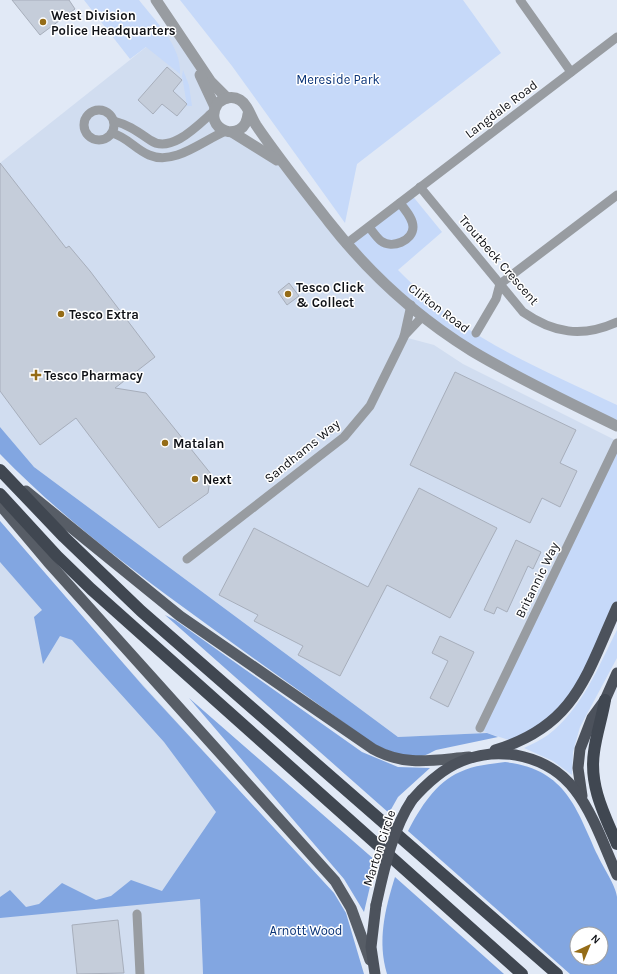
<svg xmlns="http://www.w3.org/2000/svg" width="617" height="974" viewBox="0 0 617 974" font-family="Karla,sans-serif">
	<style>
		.built { fill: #d1ddf0 }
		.green { fill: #c6d9f9 }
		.forest { fill: #82a6e1; fill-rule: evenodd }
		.building { fill: #c5cdda; stroke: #a7aebb }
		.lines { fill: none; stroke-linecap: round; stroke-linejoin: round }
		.minor { stroke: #989ca1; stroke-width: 9 }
		.tertiary { stroke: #989ca1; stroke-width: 11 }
		.primary { stroke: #575d66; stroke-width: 11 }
		.trunk { stroke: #4c525c; stroke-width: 11 }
		.motorway { stroke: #404751; stroke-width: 12 }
		.trunk-bridge { stroke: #4c525c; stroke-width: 11 }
		.poi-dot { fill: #956c17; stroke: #fff; stroke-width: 1.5 }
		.labels { text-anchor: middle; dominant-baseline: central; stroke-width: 3; stroke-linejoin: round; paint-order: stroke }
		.poi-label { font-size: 13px; font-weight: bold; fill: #101217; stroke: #fff; text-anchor: start }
		.park-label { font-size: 13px; fill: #0a3478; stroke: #fff }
		.street-label { font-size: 13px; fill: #101217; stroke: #fff }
	</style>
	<rect width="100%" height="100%" fill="#e1e9f6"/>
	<g class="built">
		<polygon points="174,25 208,94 214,120 282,164 304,190 411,305 404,337 434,345 463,364 617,441 480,728 487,733 398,737 34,467 0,427 0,163"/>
		<polygon points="0,521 92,629 238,789 200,899 203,974 0,974"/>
	</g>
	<g class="green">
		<path d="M 84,0 L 139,0 C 155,21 182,46 180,74 L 146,47 L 130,59 Z"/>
		<polygon points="180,0 463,0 501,53 357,164 345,223 232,66"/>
		<polygon points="183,70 189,85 192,106 187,106 182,76"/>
		<path d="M 411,194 L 442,232 L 398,270 C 416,288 434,305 455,320 C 504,355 563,379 617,405 L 617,426 L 445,332 L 346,244 Z"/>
		<polygon points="617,444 617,607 599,646 553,721 509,740 487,733 480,728"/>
		<path d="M 617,630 L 617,658 L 580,727 L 573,752 L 572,775 L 553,761 L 524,748 C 532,744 541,740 548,735 C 582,709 598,667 617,630 Z"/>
	</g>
	<g class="forest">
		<path d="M 0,427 L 34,467 L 398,737 L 487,733 L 498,737 L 436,750 C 433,751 431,753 428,754 C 411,762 386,750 372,743 C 309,697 245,653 183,607 C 119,560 55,511 0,454 Z"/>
		<polygon points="0,521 143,686 334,893 346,913 364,974 203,974 200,899 0,918 0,897 10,890 26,907 39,904 62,883 96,900 111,896 131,880 162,891 216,812 164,742 72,640 60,636 43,664 34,617 42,610 0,562"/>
		<polygon points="165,615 175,620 362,752 398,767 430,768 398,797 389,813"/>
		<polygon points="189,698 376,861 364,912 344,879"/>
		<path d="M 505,762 C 566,769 576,808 598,856 C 603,867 616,886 617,897 C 617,922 617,949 617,974 L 570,974 L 408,831 C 420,808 436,782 460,772 C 474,765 491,764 505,762 ZM 577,934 L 601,934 L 601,958 L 577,958 Z"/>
		<path d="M 395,877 L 504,974 L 387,974 C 377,941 385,909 395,877 Z"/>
	</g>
	<g class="building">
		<polygon points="12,0 69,0 75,9 40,35"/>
		<polygon points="167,67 182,80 173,91 187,104 177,116 162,104 153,114 138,100"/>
		<polygon points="0,163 66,248 69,246 90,271 155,357 115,388 146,393 211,474 208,493 159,528 76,418 40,445 0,391"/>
		<polygon points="289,283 299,296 287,305 278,292"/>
		<polygon points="455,372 576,430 560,463 577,471 560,507 542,498 530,523 410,465"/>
		<polygon points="419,488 497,528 450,618 387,585 340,676 298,655 303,646 254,621 258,615 219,595 254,528 368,587"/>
		<polygon points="516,540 541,552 533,569 528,566 507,612 497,607 494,614 484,610"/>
		<polygon points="440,636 474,652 448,707 430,698 448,661 432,653"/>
		<polygon points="118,920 124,973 77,974 72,925"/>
	</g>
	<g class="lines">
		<g class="minor">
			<polyline points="520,0 571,72"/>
			<circle cx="99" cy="125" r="15"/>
			<path d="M 114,121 C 129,125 138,132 150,140 C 171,155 199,124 214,111"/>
			<path d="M 112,133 C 127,137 135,149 149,155 C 175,166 203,140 226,131"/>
			<path d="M 420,187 L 523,312 C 553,333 582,338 617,322"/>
			<path d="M 369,227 C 373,232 377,238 381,241 C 392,249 413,241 413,227 C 413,218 405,210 400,203"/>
			<polyline points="346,244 617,37"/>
			<polyline points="476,333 496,299 500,284 617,195"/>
			<polyline points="404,336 423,316"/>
			<polyline points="187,559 344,437 370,406 404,337 411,305"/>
			<polyline points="480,728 617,443"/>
			<polyline points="137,914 140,974"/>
		</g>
		<g class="tertiary">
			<polyline points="156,0 211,82 227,98"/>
			<polyline points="200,75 215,107"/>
			<path d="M 248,114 C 245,146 200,130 218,103 C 224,98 232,95 240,100 C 248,105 251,117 256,125 C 279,159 304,190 329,222 C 368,272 417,317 472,351 C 519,379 568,402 617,426"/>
			<polyline points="232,132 277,160"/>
		</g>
		<g class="primary">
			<path d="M 26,491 L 180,616 L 373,749 C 406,767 433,760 469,757"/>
			<polyline points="0,505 48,562 335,881 351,908 370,960"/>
		</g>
		<g class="trunk">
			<path d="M 495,750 C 575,726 586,676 617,607"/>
			<polyline points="582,796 578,768 580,749 592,718 605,700 617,673"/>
			<path d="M 412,800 C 426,784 442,769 462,761 C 501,745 549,756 575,790 C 593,813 605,848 617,875"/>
			<polyline points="375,974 371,947 376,905"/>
		</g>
		<g class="motorway">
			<polyline points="0,470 64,537 141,611 557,974"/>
			<polyline points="0,494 57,556 91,589 522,974"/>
			<path d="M 605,700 C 602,718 596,735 594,752 C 589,785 604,814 617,844"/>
		</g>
		<path class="trunk-bridge" d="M 376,905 C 384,870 392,830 412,800"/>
	</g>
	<g class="poi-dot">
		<circle cx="43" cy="22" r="4"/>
		<circle cx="288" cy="294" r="4"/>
		<circle cx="61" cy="314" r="4"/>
		<path d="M34 369h4v4h4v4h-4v4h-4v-4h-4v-4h4z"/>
		<circle cx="165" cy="443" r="4"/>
		<circle cx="195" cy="479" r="4"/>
	</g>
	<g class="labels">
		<g class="poi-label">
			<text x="51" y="15">West Division<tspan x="51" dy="15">Police Headquarters</tspan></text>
			<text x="296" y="287">Tesco Click<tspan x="296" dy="15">&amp; Collect</tspan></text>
			<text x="69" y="314">Tesco Extra</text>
			<text x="44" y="375">Tesco Pharmacy</text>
			<text x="173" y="443">Matalan</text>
			<text x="203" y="479">Next</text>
		</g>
		<g class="park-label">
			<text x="338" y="79">Mereside Park</text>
			<text x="306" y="930">Arnott Wood</text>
		</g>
		<g class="street-label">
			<text transform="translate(501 109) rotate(-37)">Langdale Road</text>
			<text transform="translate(499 260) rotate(49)">Troutbeck Crescent</text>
			<text transform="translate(439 308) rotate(37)">Clifton Road</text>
			<text transform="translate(302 451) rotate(-39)">Sandhams Way</text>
			<text transform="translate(537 580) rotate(-64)">Britannic Way</text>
			<text transform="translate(379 848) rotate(-72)">Marton Circle</text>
		</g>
	</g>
	<g transform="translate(589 946) rotate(44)"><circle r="19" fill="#ffffff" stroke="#9fa0a2"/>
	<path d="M0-3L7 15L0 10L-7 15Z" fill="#956c17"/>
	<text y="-6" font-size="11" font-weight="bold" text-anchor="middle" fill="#101217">N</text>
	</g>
</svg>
